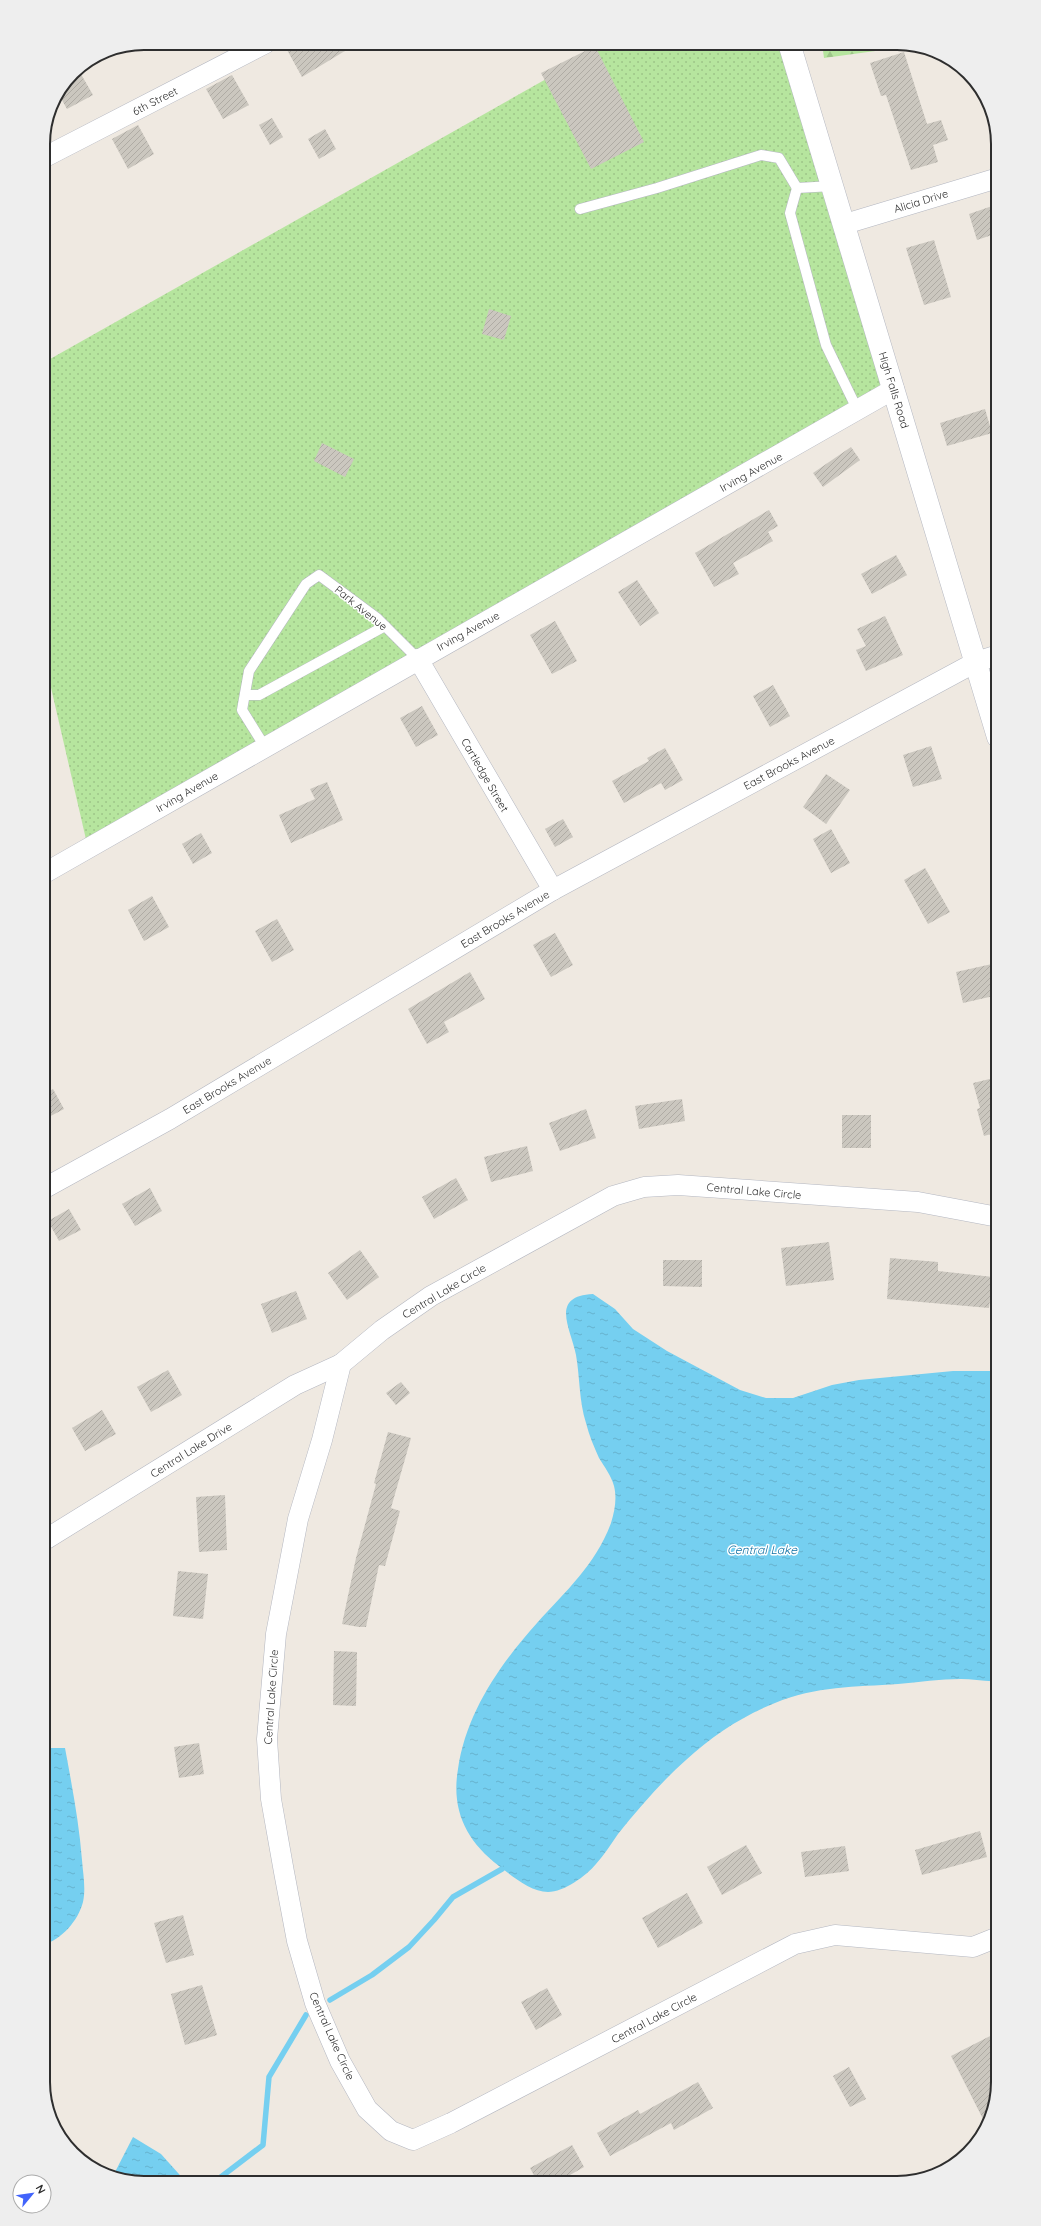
<svg xmlns="http://www.w3.org/2000/svg" width="1041" height="2226" viewBox="0 0 1041 2226" font-family="Quicksand,sans-serif">
	<style>
		.green { fill: url(#green-dots) }
		.forest { fill: url(#forest-firs) }
		.water { fill: url(#water-ripples) }
		.lines { fill: none; stroke-linecap: round; stroke-linejoin: round }
		.stream { stroke: #75cff0; stroke-width: 5.5 }
		.building { fill: url(#building-hatch) }
		.lane-casing { stroke: #b4b7c1; stroke-width: 11 }
		.street-casing { stroke: #b4b7c1; stroke-width: 21 }
		.secondary-casing { stroke: #b4b7c1; stroke-width: 23 }
		.lane { stroke: #fff; stroke-width: 10 }
		.street { stroke: #fff; stroke-width: 20 }
		.secondary { stroke: #fff; stroke-width: 22 }
		.labels { text-anchor: middle; dominant-baseline: central; stroke-width: 3; stroke-linejoin: round; paint-order: stroke }
		.street-label { font-size: 11px; fill: #2e2e2e; stroke: #fff }
		.water-label { font-size: 12px; font-style: italic; fill: #0d6fa3; stroke: #fff }
		.rim { fill: none; stroke: #2e2e2e; stroke-width: 2 }
	</style>
	<defs>
		<pattern id="green-dots" width="8" height="8" patternUnits="userSpaceOnUse"><rect width="8" height="8" fill="#b6e59e"/><path d="M2 2h.1M6 6h.1" fill="none" stroke="#9dc588" stroke-width="1.8" stroke-linecap="round"/></pattern>
		<pattern id="forest-firs" width="22" height="20" patternUnits="userSpaceOnUse"><rect width="22" height="20" fill="#b6e59e"/><path d="M5 1l3.5 6h-7zM16 11l3.5 6h-7z" fill="#9dc588"/></pattern>
		<pattern id="water-ripples" width="26" height="14" patternUnits="userSpaceOnUse"><rect width="26" height="14" fill="#75cff0"/><path d="M2 4q2-2 4 0t4 0M15 11q2-2 4 0t4 0" fill="none" stroke="#66b2ce"/></pattern>
		<pattern id="building-hatch" width="6" height="6" patternUnits="userSpaceOnUse"><rect width="6" height="6" fill="#cbc7bf"/><path d="M-1 1l2-2M0 6l6-6M5 7l2-2" fill="none" stroke="#afaba4"/></pattern>
	</defs>
	<rect width="100%" height="100%" fill="#efe9e1"/>
	<polygon class="green" points="610,43 781,43 888,390 88,848 43,653 43,363"/>
	<polygon class="forest" points="822,43 904,43 912,46 824,58"/>
	<g class="water">
		<path d="M 593,1294 L 615,1309 L 633,1329 L 667,1351 L 740,1390 L 766,1398 L 793,1398 L 832,1385 L 859,1380 L 953,1371 L 998,1371 L 998,1681 C 986,1682 973,1679 961,1679 C 940,1679 919,1682 898,1684 C 856,1687 815,1686 775,1703 C 742,1716 712,1736 686,1760 C 661,1782 639,1808 618,1834 C 611,1844 604,1855 596,1864 C 586,1876 564,1892 548,1892 C 531,1892 512,1876 499,1866 C 466,1841 451,1810 458,1769 C 466,1713 500,1664 537,1623 C 566,1591 596,1564 611,1523 C 615,1510 617,1498 614,1486 C 611,1475 605,1468 599,1458 C 594,1447 589,1435 586,1423 C 579,1401 580,1378 576,1355 C 571,1329 549,1296 593,1294 Z"/>
		<path d="M 43,1748 L 65,1748 C 72,1786 79,1822 82,1860 C 83,1874 86,1888 83,1902 C 78,1921 62,1939 43,1945 Z"/>
		<polygon points="133,2137 161,2154 187,2183 137,2183 114,2174"/>
	</g>
	<g class="lines">
		<g class="stream">
			<polyline points="330,2000 372,1975 409,1947 434,1920 453,1897 502,1869"/>
			<polyline points="213,2183 263,2145 269,2077 306,2015"/>
		</g>
	</g>
	<g class="building">
		<polygon points="295,43 358,43 302,77 286,48"/>
		<polygon points="595,46 644,142 591,169 541,73"/>
		<polygon points="904,52 927,124 941,120 948,140 933,145 938,162 911,170 886,95 881,96 870,63"/>
		<polygon points="78,69 93,95 67,109 58,93 73,72"/>
		<polygon points="232,75 249,105 223,119 206,89"/>
		<polygon points="272,118 283,137 270,145 259,125"/>
		<polygon points="138,125 154,154 128,169 112,139"/>
		<polygon points="325,129 336,149 319,159 308,139"/>
		<polygon points="998,204 998,233 977,240 969,214"/>
		<polygon points="934,240 951,297 924,305 906,248"/>
		<polygon points="489,309 511,316 504,340 482,334"/>
		<polygon points="985,409 992,433 947,446 940,423"/>
		<polygon points="322,443 354,459 345,477 314,461"/>
		<polygon points="851,447 860,460 823,487 813,473"/>
		<polygon points="769,510 778,526 768,532 773,541 733,563 739,574 714,587 695,553"/>
		<polygon points="896,555 907,575 872,594 861,574"/>
		<polygon points="637,580 659,613 640,626 618,592"/>
		<polygon points="885,616 903,655 866,671 856,650 866,646 857,629"/>
		<polygon points="555,621 577,661 552,674 530,635"/>
		<polygon points="773,685 790,716 770,727 753,696"/>
		<polygon points="422,706 438,735 416,747 400,718"/>
		<polygon points="931,746 942,779 913,787 903,755"/>
		<polygon points="665,748 683,780 665,790 661,783 624,803 612,781 649,761 647,758"/>
		<polygon points="826,774 850,790 826,824 803,807"/>
		<polygon points="327,782 343,820 291,843 279,815 315,799 310,789"/>
		<polygon points="563,819 573,837 555,847 545,829"/>
		<polygon points="831,829 850,863 831,873 813,839"/>
		<polygon points="201,833 212,853 193,864 182,844"/>
		<polygon points="925,868 950,912 928,924 904,880"/>
		<polygon points="152,896 169,927 144,941 128,910"/>
		<polygon points="277,919 294,950 272,962 255,931"/>
		<polygon points="555,933 573,965 551,977 533,945"/>
		<polygon points="992,964 998,995 963,1003 956,972"/>
		<polygon points="470,972 485,999 444,1022 449,1032 427,1044 408,1009"/>
		<polygon points="998,1077 998,1132 984,1136 977,1109 980,1108 973,1083"/>
		<polygon points="53,1089 64,1109 43,1120 43,1094"/>
		<polygon points="682,1099 685,1121 639,1129 635,1106"/>
		<polygon points="586,1109 596,1138 560,1151 549,1123"/>
		<rect x="842" y="1115" width="29" height="33"/>
		<polygon points="527,1146 533,1171 491,1182 484,1157"/>
		<polygon points="456,1178 468,1200 434,1219 422,1197"/>
		<polygon points="150,1188 162,1211 135,1226 122,1204"/>
		<polygon points="69,1209 81,1230 59,1241 48,1221"/>
		<polygon points="829,1242 834,1280 786,1286 781,1248"/>
		<polygon points="360,1250 379,1277 347,1300 328,1273"/>
		<polygon points="890,1258 938,1262 938,1271 993,1277 989,1308 887,1299"/>
		<polygon points="663,1260 702,1260 702,1287 663,1286"/>
		<polygon points="296,1291 307,1319 272,1333 261,1304"/>
		<polygon points="168,1370 182,1395 151,1412 137,1387"/>
		<polygon points="401,1382 410,1393 396,1405 386,1393"/>
		<polygon points="102,1410 116,1434 85,1451 72,1428"/>
		<polygon points="388,1432 411,1438 391,1508 400,1511 385,1566 379,1565 366,1627 359,1627 342,1624 356,1558 376,1484 374,1483"/>
		<polygon points="225,1495 227,1550 199,1552 196,1497"/>
		<polygon points="178,1571 208,1574 203,1619 173,1616"/>
		<polygon points="334,1651 357,1652 356,1706 333,1705"/>
		<polygon points="199,1743 204,1774 179,1778 174,1747"/>
		<polygon points="980,1831 987,1857 922,1875 915,1850"/>
		<polygon points="746,1845 762,1873 722,1895 707,1867"/>
		<polygon points="845,1846 849,1871 805,1877 801,1852"/>
		<polygon points="687,1893 703,1923 658,1948 642,1918"/>
		<polygon points="183,1915 194,1955 166,1963 154,1923"/>
		<polygon points="202,1985 217,2035 185,2045 171,1994"/>
		<polygon points="547,1988 562,2015 536,2030 521,2002"/>
		<polygon points="998,2032 998,2082 985,2123 951,2056"/>
		<polygon points="849,2067 866,2099 850,2107 833,2076"/>
		<polygon points="698,2082 713,2108 674,2130 671,2123 610,2156 597,2133 638,2110 640,2114"/>
		<polygon points="572,2145 584,2167 556,2183 538,2183 530,2168"/>
	</g>
	<g class="lines">
		<defs>
			<g id="lane">
				<polyline points="797,188 790,213 826,345 858,411"/>
				<polyline points="580,209 657,188 761,155 779,158 797,188 833,186"/>
				<polyline points="245,695 259,695 385,626"/>
				<polyline points="265,747 242,710 249,671 306,584 319,575 377,618 418,659"/>
			</g>
			<g id="street">
				<polyline points="43,158 266,43"/>
				<polyline points="845,224 998,178"/>
				<polyline points="418,659 553,890"/>
				<polyline points="43,874 894,389"/>
				<polyline points="43,1189 170,1119 553,890 976,662 998,655"/>
				<polyline points="43,1541 295,1385 341,1364"/>
				<polyline points="998,1937 973,1947 835,1935 795,1944 451,2123 413,2140 391,2131 367,2109 340,2061 315,2003 297,1941 284,1872 271,1799 267,1739 276,1634 298,1519 322,1440 341,1364 382,1330 431,1296 613,1196 644,1187 678,1185 918,1202 998,1217"/>
			</g>
			<polyline id="secondary" points="789,43 998,737"/>
		</defs>
		<use href="#lane" class="lane-casing"/>
		<use href="#street" class="street-casing"/>
		<use href="#secondary" class="secondary-casing"/>
		<use href="#lane" class="lane"/>
		<use href="#street" class="street"/>
		<use href="#secondary" class="secondary"/>
	</g>
	<g class="labels">
		<g class="street-label">
			<text transform="translate(155 101) rotate(-27)">6th Street</text>
			<text transform="translate(921 201) rotate(-17)">Alicia Drive</text>
			<text transform="translate(894 390) rotate(73)">High Falls Road</text>
			<text transform="translate(751 472) rotate(-29)">Irving Avenue</text>
			<text transform="translate(361 608) rotate(39)">Park Avenue</text>
			<text transform="translate(468 631) rotate(-29)">Irving Avenue</text>
			<text transform="translate(789 763) rotate(-28)">East Brooks Avenue</text>
			<text transform="translate(485 775) rotate(60)">Cartledge Street</text>
			<text transform="translate(187 792) rotate(-30)">Irving Avenue</text>
			<text transform="translate(505 919) rotate(-31)">East Brooks Avenue</text>
			<text transform="translate(227 1085) rotate(-31)">East Brooks Avenue</text>
			<text transform="translate(754 1191) rotate(5)">Central Lake Circle</text>
			<text transform="translate(444 1291) rotate(-31)">Central Lake Circle</text>
			<text transform="translate(191 1450) rotate(-32)">Central Lake Drive</text>
			<text transform="translate(271 1697) rotate(-86)">Central Lake Circle</text>
			<text transform="translate(654 2018) rotate(-28)">Central Lake Circle</text>
			<text transform="translate(332 2036) rotate(66)">Central Lake Circle</text>
		</g>
		<g class="water-label">
			<text x="762" y="1549">Central Lake</text>
		</g>
	</g>
	<path d="M0 0H1041V2226H0ZM144 50H897A94 94 0 0 1 991 144V2082A94 94 0 0 1 897 2176H144A94 94 0 0 1 50 2082V144A94 94 0 0 1 144 50Z" fill="#eee" fill-rule="evenodd"/>
	<path class="rim" d="M144 50H897A94 94 0 0 1 991 144V2082A94 94 0 0 1 897 2176H144A94 94 0 0 1 50 2082V144A94 94 0 0 1 144 50Z"/>
	<g transform="translate(32 2194) rotate(61)"><circle r="19" fill="#ffffff" stroke="#ababab"/>
	<path d="M0-3L7 15L0 10L-7 15Z" fill="#4264fb"/>
	<text y="-6" font-size="11" font-weight="bold" text-anchor="middle" fill="#2e2e2e">N</text>
	</g>
</svg>
